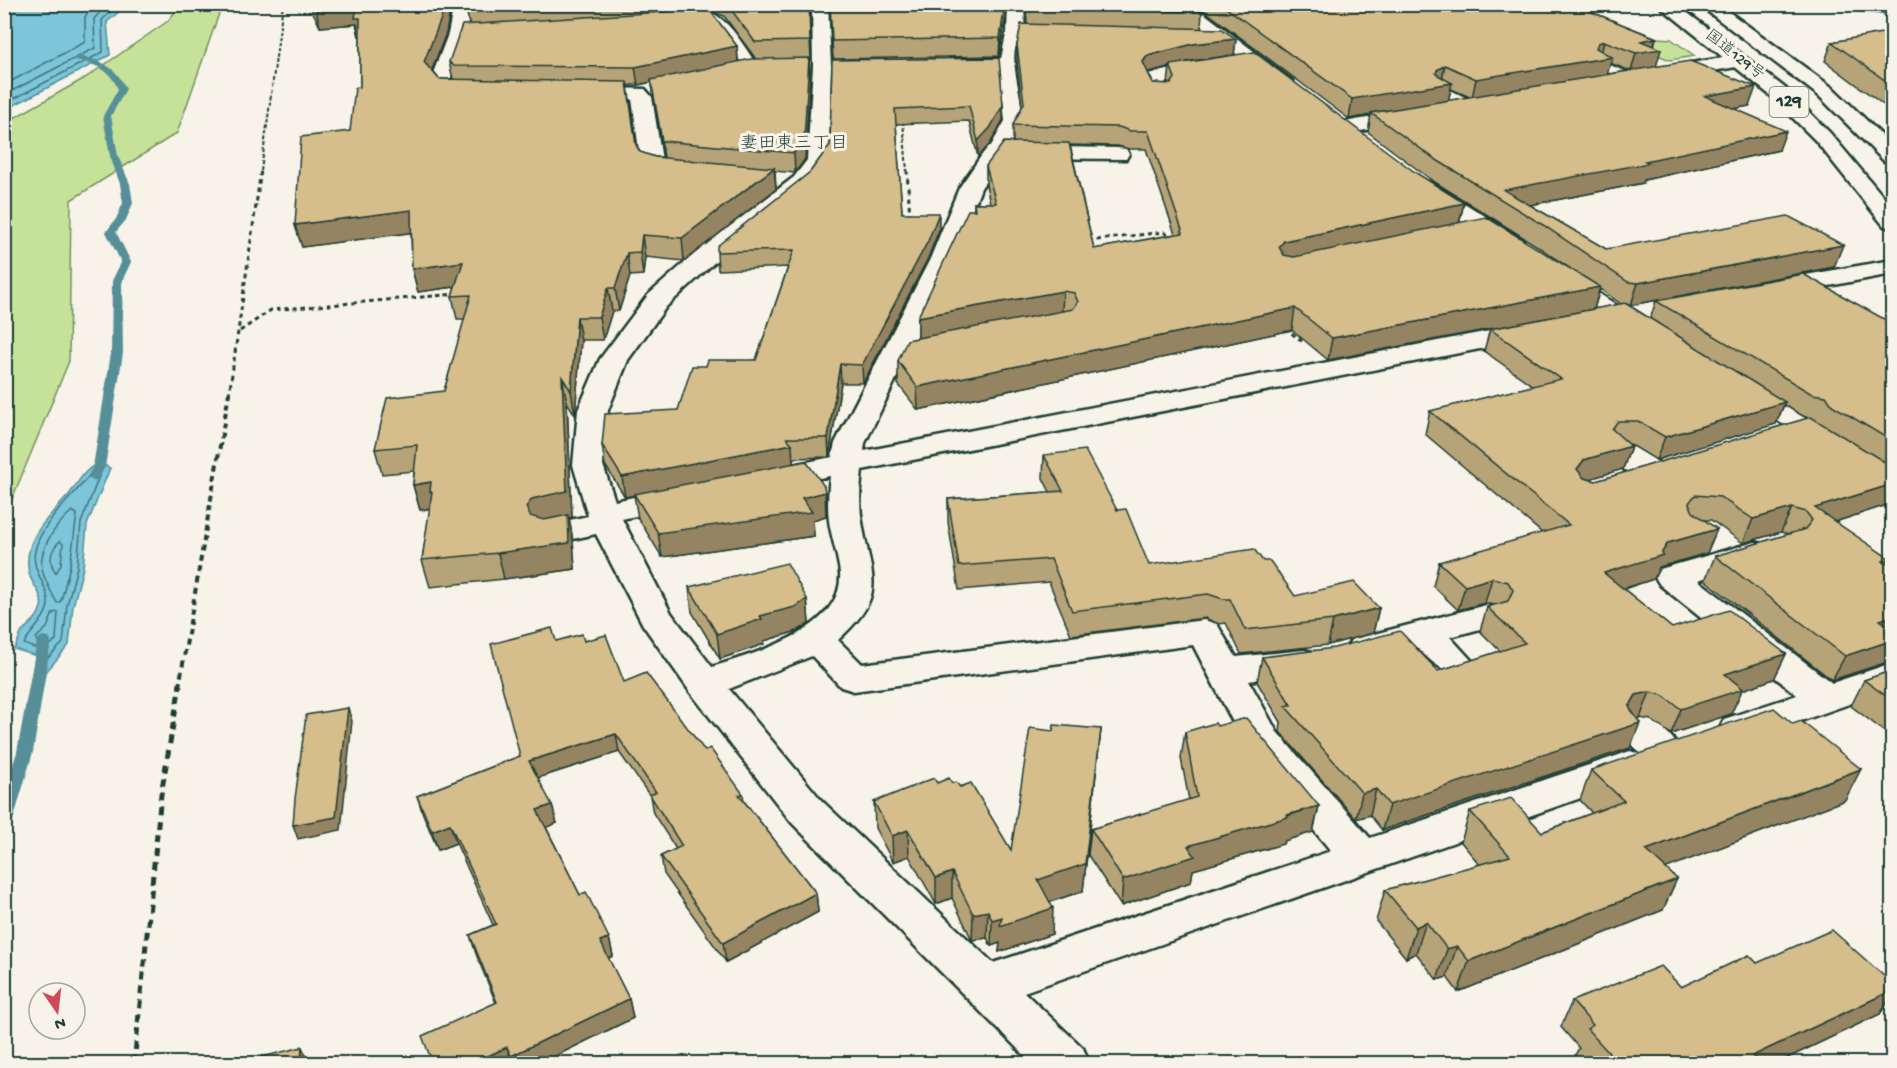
<svg xmlns="http://www.w3.org/2000/svg" width="1897" height="1068" viewBox="0 0 1897 1068" font-family="'Gochi Hand','Klee One',sans-serif">
	<style>
		.green { fill: #c6e299; stroke: #729066; stroke-width: 1.5 }
		.water { fill: #7bc5db; stroke: #568f98; stroke-width: 1.5 }
		.lines { fill: none; stroke-linecap: round; stroke-linejoin: round }
		.shore { stroke: #447377; stroke-width: 1.5 }
		.stream { fill: #568f98; fill-rule: evenodd }
		.lane-casing { stroke: #1f3d34; stroke-width: 4 }
		.street-casing { stroke: #1f3d34; stroke-width: 5 }
		.highway-casing { stroke: #1f3d34; stroke-width: 5 }
		.path-far3 { stroke: #1f3d34; stroke-width: 2; stroke-dasharray: 4 2; stroke-linecap: butt }
		.path-far2 { stroke: #1f3d34; stroke-width: 3; stroke-dasharray: 4.5 4; stroke-linecap: butt }
		.path-far1 { stroke: #1f3d34; stroke-width: 4; stroke-dasharray: 6 4.5; stroke-linecap: butt }
		.path { stroke: #1f3d34; stroke-width: 5; stroke-dasharray: 8 6; stroke-linecap: butt }
		.lane { fill: #f7f3e8; fill-rule: evenodd }
		.street { fill: #f7f3e8; fill-rule: evenodd }
		.highway { fill: #f7f3e8; fill-rule: evenodd }
		.wall { fill: #b7a378; stroke: #1f3d34; stroke-width: 1.5; fill-rule: evenodd }
		.shaded-wall { fill: #958462; stroke: #1f3d34; stroke-width: 1.5 }
		.building { fill: #d5bd8c; stroke: #1f3d34; stroke-width: 1.5 }
		.labels { text-anchor: middle; dominant-baseline: central; stroke-width: 6; stroke-linejoin: round; paint-order: stroke }
		.far-street-label { font-size: 16px; fill: #1f3d34; stroke: #f7f3e8 }
		.shield { fill: #f7f3e8; stroke: #60746a; stroke-width: 1.5 }
		.shield-label { font-size: 18px; font-weight: bold; fill: #1f3d34 }
		.far-neighbourhood-label { font-size: 18px; fill: #1f3d34; stroke: #f7f3e8 }
	</style>
	<rect width="100%" height="100%" fill="#f7f3e8"/>
	<filter id="ink" filterUnits="userSpaceOnUse"><feTurbulence type="fractalNoise" baseFrequency=".0167" numOctaves="2"/><feDisplacementMap in="SourceGraphic" scale="12" xChannelSelector="R" yChannelSelector="G"/><feConvolveMatrix kernelMatrix="1 2 1 2 8 2 1 2 1" color-interpolation-filters="sRGB"/></filter>
	<g filter="url(#ink)">
		<g class="green">
			<polygon points="180,5 222,5 177,133 71,200 69,361 5,516 5,123 85,78 168,21"/>
			<polygon points="1618,23 1658,38 1671,39 1695,56 1670,60 1590,27"/>
		</g>
		<g class="water">
			<polygon points="5,4 127,4 127,5 107,22 110,55 5,110"/>
			<path d="M 100,463 L 110,468 L 87,525 L 83,568 L 73,606 L 69,645 L 46,672 L 40,657 L 14,649 C 17,644 19,637 22,632 C 29,623 38,620 41,607 C 44,594 31,584 29,573 C 22,541 46,519 66,498 C 78,485 83,468 100,463 Z"/>
		</g>
		<g class="lines">
			<g class="shore">
				<polyline points="4,85 85,42 85,17 93,4"/>
				<polyline points="4,95 95,48 94,19 107,4"/>
				<polyline points="4,104 103,52 102,20 118,4"/>
				<path d="M 99,470 L 100,474 L 81,523 L 77,567 L 67,605 L 63,643 L 48,658 L 43,651 L 24,644 C 30,631 43,623 47,609 C 53,589 30,572 35,551 C 42,520 74,497 92,472 Z"/>
				<path d="M 72,511 L 77,514 L 70,566 L 61,601 L 57,603 C 52,593 46,583 43,573 C 36,550 56,525 72,511 Z"/>
				<path d="M 60,541 L 63,544 L 61,564 L 56,573 C 48,562 50,550 60,541 Z"/>
				<polygon points="58,612 56,640 49,646 37,642 36,638 47,628 53,613"/>
			</g>
			<g class="stream">
				<polygon points="1780,4 1811,4 1892,12 1892,16"/>
				<path d="M 78,56 C 100,59 117,67 126,89 L 111,116 L 118,156 L 130,184 L 133,203 L 126,220 L 116,232 L 131,262 L 122,281 L 123,353 L 105,467 L 98,480 L 93,481 L 87,477 L 93,467 L 111,353 L 112,281 L 121,262 L 106,232 L 116,219 L 123,203 L 120,184 L 110,156 L 103,116 L 118,89 C 110,69 95,64 75,60 L 74,58 Z"/>
				<polygon points="44,636 49,638 51,641 33,752 13,821 10,826 4,827 4,792 17,752 37,641 39,638"/>
			</g>
			<defs>
				<g id="lane">
					<path d="M 668,4 C 722,4 732,28 759,68 L 757,71 L 747,71 L 715,25 Z"/>
					<path d="M 1016,29 L 1023,33 C 1002,55 1026,97 1021,121 C 1018,132 1008,146 1002,155 L 996,156 L 988,151 L 1005,121 L 1000,64 L 1006,34 Z"/>
					<polygon points="1600,61 1637,76 1639,79 1632,83 1595,68 1593,65 1595,62"/>
					<polygon points="1442,86 1477,103 1480,106 1477,109 1467,109 1437,94 1434,91"/>
					<polygon points="1567,275 1574,277 1647,325 1644,329 1630,329 1560,285 1557,281"/>
					<polygon points="1751,387 1759,389 1832,435 1836,440 1832,445 1816,445 1743,399 1740,394 1743,389"/>
				</g>
				<g id="street">
					<polygon points="454,4 471,4 466,34 450,80 457,86 485,88 488,92 485,96 445,96 430,81 448,34"/>
					<path d="M 812,4 L 828,4 L 831,66 L 829,160 L 810,187 L 717,260 L 666,307 L 628,360 L 608,410 L 603,465 L 615,501 L 680,487 L 691,490 L 696,497 L 691,504 L 622,519 L 671,613 L 712,667 C 755,653 844,630 840,573 C 838,557 833,542 830,527 C 827,511 828,493 830,476 L 769,488 L 758,486 L 753,479 L 758,472 L 832,457 L 835,443 L 930,259 L 959,188 L 988,146 L 1118,148 L 1126,149 L 1129,154 L 1126,159 L 1002,158 L 981,188 L 954,259 L 865,443 L 864,451 L 1531,323 L 1540,325 L 1544,331 L 1540,337 L 1531,339 L 862,470 C 860,487 859,505 862,522 C 871,579 889,594 838,640 L 862,664 L 1204,620 L 1217,624 L 1236,657 L 1304,650 L 1317,653 L 1322,662 L 1317,671 L 1249,681 L 1277,732 L 1370,838 L 1616,756 L 1630,751 L 1640,754 L 1621,732 L 1627,722 C 1631,721 1637,718 1641,718 C 1658,718 1676,741 1684,754 L 1678,764 L 1664,768 L 1648,762 L 1650,766 L 1644,776 L 1024,992 L 1083,1048 L 1090,1064 L 1033,1064 L 792,823 L 691,693 L 643,625 L 596,534 L 550,544 L 538,541 L 534,534 L 538,527 L 588,516 L 573,465 L 578,410 L 600,359 L 648,295 L 699,250 L 794,177 L 807,160 L 813,66 ZM 1193,645 L 1248,751 L 1331,851 L 993,963 L 822,801 L 729,689 L 812,656 L 841,687 L 854,691 Z"/>
					<polygon points="1008,4 1024,4 1025,28 1065,30 1074,35 1065,40 1010,37 1007,33"/>
					<polygon points="1173,4 1192,4 1293,81 1290,85 1276,85"/>
					<polygon points="1741,55 1750,61 1748,65 1660,80 1650,74 1660,68"/>
					<polygon points="955,58 1007,58 1016,64 1007,70 948,68 946,64 948,60"/>
					<polygon points="1213,61 1222,67 1220,71 1165,82 1171,96 1168,100 1154,100 1144,78 1147,74"/>
					<polygon points="584,87 645,89 652,97 662,160 695,166 698,171 695,176 687,178 644,170 641,165 632,99 577,97 574,93 577,89"/>
					<polygon points="1414,110 1421,112 1424,116 1421,120 1344,134 1337,132 1334,128 1337,124 1344,122"/>
					<polygon points="1424,181 1432,183 1522,239 1525,244 1522,249 1513,251 1504,249 1416,193 1413,188 1416,183"/>
					<polygon points="1892,260 1892,274 1771,297 1762,294 1758,289 1762,284 1771,281"/>
					<polygon points="1696,295 1705,297 1709,303 1705,309 1597,326 1588,324 1584,318 1588,312 1597,310"/>
					<path d="M 1622,443 C 1638,447 1658,459 1668,473 L 1663,480 C 1643,485 1619,469 1607,452 L 1611,446 Z"/>
					<polygon points="1755,542 1767,545 1772,552 1767,559 1698,580 1832,683 1892,663 1892,689 1738,743 1724,739 1719,729 1724,719 1797,695 1660,585 1655,577 1660,569"/>
					<path d="M 1486,605 L 1499,608 L 1504,616 L 1499,624 L 1450,637 L 1472,661 L 1467,670 C 1443,676 1433,662 1416,647 L 1364,661 L 1351,658 L 1346,649 L 1351,640 Z"/>
				</g>
				<g id="highway">
					<polygon points="1657,4 1676,4 1785,88 1830,133 1892,207 1892,228 1884,226 1816,141 1771,96"/>
					<polygon points="1698,4 1718,4 1833,88 1892,145 1892,162 1884,161 1819,96"/>
				</g>
			</defs>
			<use href="#lane" class="lane-casing"/>
			<use href="#street" class="street-casing"/>
			<use href="#highway" class="highway-casing"/>
			<g class="path-far3">
				<polyline points="903,121 907,171"/>
				<polyline points="261,171 283,4"/>
			</g>
			<g class="path-far2">
				<polyline points="907,170 910,218"/>
				<polyline points="1088,241 1164,232 1171,237"/>
				<polyline points="1285,328 1303,342"/>
				<polyline points="240,331 271,310 457,294"/>
				<polyline points="229,395 261,170"/>
			</g>
			<polyline class="path-far1" points="179,687 229,393"/>
			<polyline class="path" points="134,1064 161,794 180,685"/>
			<use href="#lane" class="lane"/>
			<use href="#street" class="street"/>
			<use href="#highway" class="highway"/>
		</g>
		<g class="wall">
			<path d="M 309,4 L 447,4 L 449,17 L 446,33 L 432,70 L 439,79 L 453,79 L 449,62 L 469,24 L 466,8 L 467,4 L 681,4 L 682,11 L 706,10 L 691,4 L 810,4 L 811,59 L 809,59 L 810,75 L 805,159 L 795,173 L 775,171 L 776,189 L 684,261 L 645,257 L 643,275 L 630,276 L 619,311 L 612,311 L 603,340 L 581,340 L 575,415 L 567,402 L 572,517 L 569,518 L 573,541 L 575,569 L 504,579 L 430,587 L 422,560 L 430,509 L 420,510 L 413,485 L 414,471 L 382,474 L 375,449 L 444,391 L 465,319 L 457,319 L 452,296 L 455,287 L 418,292 L 412,269 L 411,232 L 302,247 L 295,225 L 350,131 L 360,87 L 360,36 L 359,36 L 356,24 L 320,27 ZM 710,11 L 724,16 L 756,59 L 738,62 L 737,46 ZM 652,82 L 654,98 L 664,157 L 655,157 L 640,152 L 636,145 L 628,85 L 638,85 Z"/>
			<polygon points="830,4 1008,4 999,56 833,59"/>
			<path d="M 1026,4 L 1193,4 L 1202,12 L 1201,28 L 1236,39 L 1234,55 L 1416,173 L 1464,203 L 1459,223 L 1571,269 L 1537,246 L 1430,179 L 1368,132 L 1371,115 L 1349,119 L 1196,4 L 1572,4 L 1656,38 L 1654,46 L 1656,66 L 1749,106 L 1734,108 L 1779,150 L 1644,180 L 1643,183 L 1530,205 L 1606,249 L 1834,267 L 1631,305 L 1627,304 L 1650,319 L 1656,301 L 1893,324 L 1893,503 L 1835,522 L 1890,559 L 1888,565 L 1893,568 L 1893,657 L 1891,661 L 1832,680 L 1705,580 L 1715,556 L 1789,534 L 1781,532 L 1743,543 L 1711,520 L 1704,520 L 1717,529 L 1707,553 L 1659,567 L 1654,579 L 1624,589 L 1672,628 L 1786,654 L 1774,679 L 1742,690 L 1731,714 L 1671,734 L 1651,720 L 1640,718 L 1637,718 L 1630,748 L 1382,830 L 1370,815 L 1356,819 L 1280,732 L 1281,722 L 1257,682 L 1262,657 L 1438,671 L 1500,651 L 1480,631 L 1487,607 L 1494,605 L 1485,603 L 1458,610 L 1433,586 L 1439,562 L 1542,533 L 1425,434 L 1430,411 L 1533,386 L 1484,351 L 1490,329 L 1621,304 L 1600,289 L 1594,309 L 1328,360 L 1292,330 L 918,410 L 898,384 L 898,361 L 918,338 L 918,317 L 974,210 L 974,203 L 990,203 L 986,185 L 986,166 L 1013,142 L 1013,125 L 1022,107 L 1017,62 L 1017,45 L 1027,24 ZM 1231,56 L 1180,64 L 1191,61 ZM 1610,63 L 1630,71 L 1607,74 ZM 1170,66 L 1168,84 L 1153,83 L 1148,72 ZM 1451,89 L 1470,97 L 1448,101 ZM 1070,145 L 1118,146 L 1129,149 L 1146,149 L 1175,234 L 1094,249 ZM 1784,405 L 1803,416 L 1809,418 L 1596,481 L 1589,479 L 1623,469 L 1631,446 L 1629,444 L 1630,444 L 1656,460 L 1776,424 Z"/>
			<polygon points="1893,34 1893,112 1825,61 1832,42"/>
			<polygon points="832,60 1003,105 1003,120 990,144 978,157 969,121 896,124 902,213 939,230 928,258 863,383 841,383 829,457 793,458 793,463 824,486 826,516 813,520 814,536 662,557 638,518 634,495 625,497 605,465 602,445 678,410 706,366 756,360 788,267 718,270 717,252 810,172 830,145"/>
			<polygon points="1044,455 1117,510 1149,565 1263,561 1295,596 1379,608 1373,633 1328,645 1241,654 1226,623 1219,624 1205,618 1071,635 1049,582 959,590 948,522 948,499 1050,492 1043,478"/>
			<polygon points="689,587 807,599 809,624 797,631 764,641 764,644 720,659 692,612"/>
			<polygon points="556,641 584,641 624,682 705,751 743,794 744,801 816,893 818,912 726,962 664,874 661,856 676,849 653,813 650,796 619,752 538,778 557,823 546,827 580,895 609,938 613,956 608,958 629,999 633,1018 539,1064 433,1064 496,1003 476,954 470,935 493,925 456,843 438,850 423,814 417,796 520,756"/>
			<polygon points="1893,670 1893,738 1851,706 1864,680"/>
			<polygon points="1217,726 1319,806 1313,832 1284,841 1283,844 1193,870 1191,882 1121,906 1088,855 1091,829 1189,800 1181,758 1185,732"/>
			<polygon points="1101,729 1083,891 1050,902 1052,934 999,952 1000,943 991,946 987,938 972,940 952,898 936,904 909,856 893,862 875,828 874,802 937,783 952,783 960,787 1011,850 1053,731"/>
			<polygon points="1591,770 1845,800 1665,868 1663,910 1458,992 1447,977 1437,980 1416,953 1406,958 1376,921 1385,890 1480,865 1461,842 1470,811 1542,832 1592,813 1580,800"/>
			<polygon points="1757,963 1893,984 1893,994 1880,1014 1775,1064 1583,1064 1575,1055 1579,1048 1561,1027 1572,1001 1681,987"/>
		</g>
		<g class="shaded-wall">
			<polygon points="445,4 447,4 449,17 446,33 428,80 424,62"/>
			<polygon points="809,4 810,4 811,59 810,41"/>
			<polygon points="1005,4 1008,4 999,56 1000,38"/>
			<polygon points="357,6 365,36 359,36 357,24 320,27 316,10"/>
			<polygon points="1656,38 1652,50 1661,49 1656,67 1631,71 1636,53 1641,41"/>
			<polygon points="1236,39 1234,55 1191,61 1145,73 1143,62 1147,56 1193,44"/>
			<polygon points="1604,41 1600,59 1612,57 1607,75 1472,98 1476,79"/>
			<polygon points="737,46 738,63 638,85 635,67"/>
			<polygon points="809,58 810,75 805,159 795,173 794,153"/>
			<polygon points="1445,65 1441,84 1452,83 1448,102 1371,113 1371,115 1349,119 1352,99 1437,70"/>
			<polygon points="1756,87 1749,106 1699,115 1705,96"/>
			<polygon points="1003,105 1003,120 990,144 978,157 978,141"/>
			<polygon points="1786,131 1779,150 1644,180 1643,183 1515,208 1504,190"/>
			<polygon points="774,168 776,189 684,261 682,238"/>
			<polygon points="1464,203 1459,223 1281,262 1279,247 1284,241"/>
			<polygon points="411,210 416,232 302,247 295,225"/>
			<polygon points="939,213 939,230 928,258 863,383 862,365"/>
			<polygon points="642,235 645,257 643,275 640,252"/>
			<polygon points="1843,245 1834,267 1631,305 1638,283"/>
			<polygon points="627,253 630,276 619,311 615,288"/>
			<polygon points="463,262 468,285 418,292 412,269"/>
			<polygon points="1600,287 1594,309 1328,360 1332,338"/>
			<polygon points="608,288 612,311 603,340 599,317"/>
			<polygon points="1063,291 1062,312 918,339 918,317"/>
			<polygon points="1295,308 1292,330 918,410 917,387"/>
			<polygon points="577,317 581,340 575,415 571,391"/>
			<polygon points="840,364 841,383 829,457 828,438"/>
			<polygon points="562,377 567,402 572,517 569,518 573,541 575,569 504,579 498,553 532,533 526,507"/>
			<polygon points="1785,402 1776,424 1656,460 1665,437"/>
			<polygon points="792,444 793,464 625,497 622,477"/>
			<polygon points="1631,446 1623,469 1576,483 1577,469 1584,460"/>
			<polygon points="431,482 435,508 420,510 413,485"/>
			<polygon points="1893,484 1893,503 1807,531 1812,520 1815,508"/>
			<polygon points="825,492 826,516 813,520 814,536 662,557 658,533"/>
			<polygon points="1792,508 1781,532 1743,543 1753,519"/>
			<polygon points="1717,529 1707,553 1659,567 1654,579 1596,597 1604,573 1662,552 1668,543"/>
			<polygon points="1890,559 1878,583 1883,561"/>
			<polygon points="1492,578 1485,603 1458,610 1465,586"/>
			<polygon points="807,599 809,624 797,631 764,641 764,644 720,659 717,634 760,616"/>
			<polygon points="1379,608 1373,633 1328,645 1333,620"/>
			<polygon points="1893,616 1893,636 1880,620"/>
			<polygon points="1893,640 1893,657 1891,661 1832,680 1845,656"/>
			<polygon points="1786,654 1774,679 1742,690 1731,714 1671,734 1681,709 1725,674"/>
			<polygon points="1650,692 1640,718 1626,720 1640,723 1630,748 1382,830 1389,805 1629,707 1636,695"/>
			<polygon points="348,708 352,721 341,830 298,839 293,825"/>
			<polygon points="1101,729 1083,891 1037,906 1038,880"/>
			<polygon points="616,734 619,752 534,779 529,761"/>
			<polygon points="1861,769 1845,800 1633,881 1646,850"/>
			<polygon points="1376,789 1370,815 1356,819 1362,793"/>
			<polygon points="552,805 557,823 542,829 537,810"/>
			<polygon points="1319,806 1313,832 1284,841 1283,844 1193,870 1191,882 1121,906 1123,880 1188,846"/>
			<polygon points="450,824 456,843 438,850 432,831"/>
			<polygon points="908,830 909,856 893,862 892,836"/>
			<polygon points="952,872 952,898 936,904 936,878"/>
			<polygon points="1677,879 1663,910 1458,992 1469,961"/>
			<polygon points="816,893 818,912 726,962 723,943"/>
			<polygon points="1053,908 1052,934 999,952 1000,943 991,946 992,920 1002,917"/>
			<polygon points="988,911 987,938 972,940 973,914"/>
			<polygon points="1426,922 1416,953 1406,958 1416,927"/>
			<polygon points="609,938 613,956 604,960 600,941"/>
			<polygon points="1457,946 1447,977 1437,980 1447,949"/>
			<polygon points="1893,990 1893,994 1880,1014 1775,1064 1747,1064 1752,1056"/>
			<polygon points="629,999 633,1018 539,1064 513,1064 511,1056"/>
			<polygon points="302,1047 309,1061 309,1064 301,1064"/>
			<polygon points="507,1047 513,1064 471,1064"/>
		</g>
		<g class="building">
			<polygon points="313,4 445,4 442,16 424,62 439,79 627,82 636,145 640,152 655,157 774,168 682,238 642,235 640,252 627,253 615,288 608,288 599,317 577,317 571,391 562,377 567,491 532,499 526,507 530,516 544,520 568,515 569,543 498,553 422,560 432,492 430,492 431,482 413,485 417,445 375,449 387,398 444,391 471,295 452,296 463,262 412,269 411,210 295,225 301,137 350,131 355,88 360,87 360,18 355,18 357,6 316,10"/>
			<polygon points="467,4 529,4 466,8"/>
			<polygon points="727,4 809,4 810,41 755,42"/>
			<polygon points="830,4 1005,4 1000,38 832,41"/>
			<polygon points="1027,4 1193,4 1202,12 1028,8"/>
			<polygon points="1221,4 1572,4 1656,38 1641,41 1661,49 1636,53 1604,41 1598,43 1596,48 1612,57 1476,79 1445,65 1437,70 1436,74 1452,83 1352,99"/>
			<polygon points="709,9 737,46 635,67 454,66 449,62 462,25"/>
			<polygon points="1021,24 1222,29 1236,39 1193,44 1147,56 1143,62 1153,83 1171,84 1175,78 1170,65 1254,52 1416,173 1464,203 1284,241 1279,247 1284,255 1294,257 1486,217 1600,287 1332,338 1295,308 917,387 898,361 907,340 1073,309 1078,302 1074,293 1063,291 918,317 968,210 975,210 974,203 996,203 986,166 1004,142 1069,143 1094,249 1183,233 1148,131 1130,131 1119,127 1013,125 1024,103 1017,45"/>
			<polygon points="1887,32 1893,34 1893,86 1832,42"/>
			<polygon points="809,58 804,140 794,153 662,141 651,80 751,59"/>
			<polygon points="999,58 1003,105 990,128 978,141 969,106 895,109 902,213 939,213 928,241 862,365 840,364 828,438 787,438 792,444 622,477 602,445 605,414 678,410 692,366 706,366 708,360 756,360 794,250 717,252 717,246 810,172 830,145 832,60"/>
			<polygon points="1690,61 1756,87 1705,96 1786,131 1645,161 1649,163 1504,190 1606,249 1788,216 1843,245 1638,283 1628,282 1543,225 1435,159 1371,113"/>
			<polygon points="1803,274 1893,324 1893,442 1832,405 1826,396 1812,394 1656,301"/>
			<polygon points="1625,303 1785,402 1665,437 1638,421 1618,421 1612,429 1631,446 1584,460 1577,469 1584,478 1596,481 1811,417 1893,467 1893,484 1815,508 1890,559 1883,561 1893,568 1893,616 1880,620 1893,629 1893,640 1845,656 1715,556 1805,529 1812,520 1806,512 1792,508 1753,519 1720,497 1695,495 1689,503 1693,512 1717,529 1668,543 1662,552 1663,555 1604,573 1672,628 1729,610 1786,654 1725,674 1743,689 1681,709 1662,695 1650,692 1636,695 1629,707 1640,723 1389,805 1376,789 1362,793 1285,706 1291,705 1262,657 1334,648 1400,631 1438,671 1525,643 1487,607 1508,601 1513,590 1508,582 1492,578 1465,586 1439,562 1569,525 1430,411 1561,379 1490,329"/>
			<polygon points="1085,450 1117,510 1126,509 1149,565 1254,549 1263,561 1270,561 1295,596 1354,582 1379,608 1333,620 1245,630 1230,599 1223,599 1208,594 1072,611 1051,559 959,566 948,499 1063,491 1044,455"/>
			<polygon points="806,461 824,486 825,492 802,498 812,512 658,533 634,494"/>
			<polygon points="787,563 807,599 795,607 760,616 762,619 717,634 689,587"/>
			<polygon points="552,628 556,641 582,634 584,641 606,635 624,682 646,673 705,751 710,748 743,794 739,795 816,893 723,943 661,856 682,846 650,795 656,792 616,734 529,761 552,805 537,810 580,895 586,892 609,938 600,941 629,999 511,1056 507,1047 471,1064 433,1064 422,1036 497,1002 470,935 496,924 450,824 432,831 417,796 520,756 491,644"/>
			<polygon points="1893,670 1893,701 1864,680"/>
			<polygon points="348,708 336,817 293,825 295,799 306,715"/>
			<polygon points="1774,708 1793,724 1801,721 1861,769 1646,850 1677,879 1469,961 1457,946 1447,949 1426,922 1416,927 1385,890 1510,856 1470,811 1511,798 1542,832 1624,801 1591,770"/>
			<polygon points="1246,718 1319,806 1287,815 1288,817 1188,846 1195,856 1123,880 1091,829 1197,797 1185,732 1215,723 1217,726"/>
			<polygon points="1054,725 1101,729 1085,864 1038,880 1053,908 1000,926 1002,917 992,920 988,911 973,914 952,872 936,878 908,830 892,836 874,802 934,778 937,783 949,778 952,783 956,782 960,787 971,783 1011,850 1030,728 1053,731"/>
			<polygon points="1832,930 1893,984 1893,990 1752,1056 1764,1064 1619,1064 1587,1029 1593,1025 1572,1001 1661,966 1681,987 1749,955 1757,963"/>
			<polygon points="302,1047 301,1064 234,1064"/>
		</g>
	</g>
	<g class="labels">
		<g class="far-street-label">
			<text transform="translate(1734 56) rotate(38)">国道129号</text>
		</g>
		<rect class="shield" x="1769.5" y="87" width="39" height="30" rx="4.5"/>
		<g class="shield-label">
			<text x="1789" y="102">129</text>
		</g>
		<g class="far-neighbourhood-label">
			<text x="794" y="144">妻田東三丁目</text>
		</g>
	</g>
	<rect width="1897" height="1068" fill="none" stroke="#f7f3e8" stroke-width="24"/>
	<rect x="12" y="12" width="1873" height="1044" fill="none" stroke="#1f3d34" stroke-width="2" filter="url(#ink)"/>
	<g transform="translate(57 1011) rotate(166)"><circle r="28" fill="#f7f3e8" stroke="#a1aaa0" stroke-width="1.5"/>
	<path d="M0-4.5L10 22L0 15L-10 22Z" fill="#d1495b"/>
	<text y="-9" font-size="16" font-weight="bold" text-anchor="middle" fill="#1f3d34">N</text>
	</g>
</svg>
